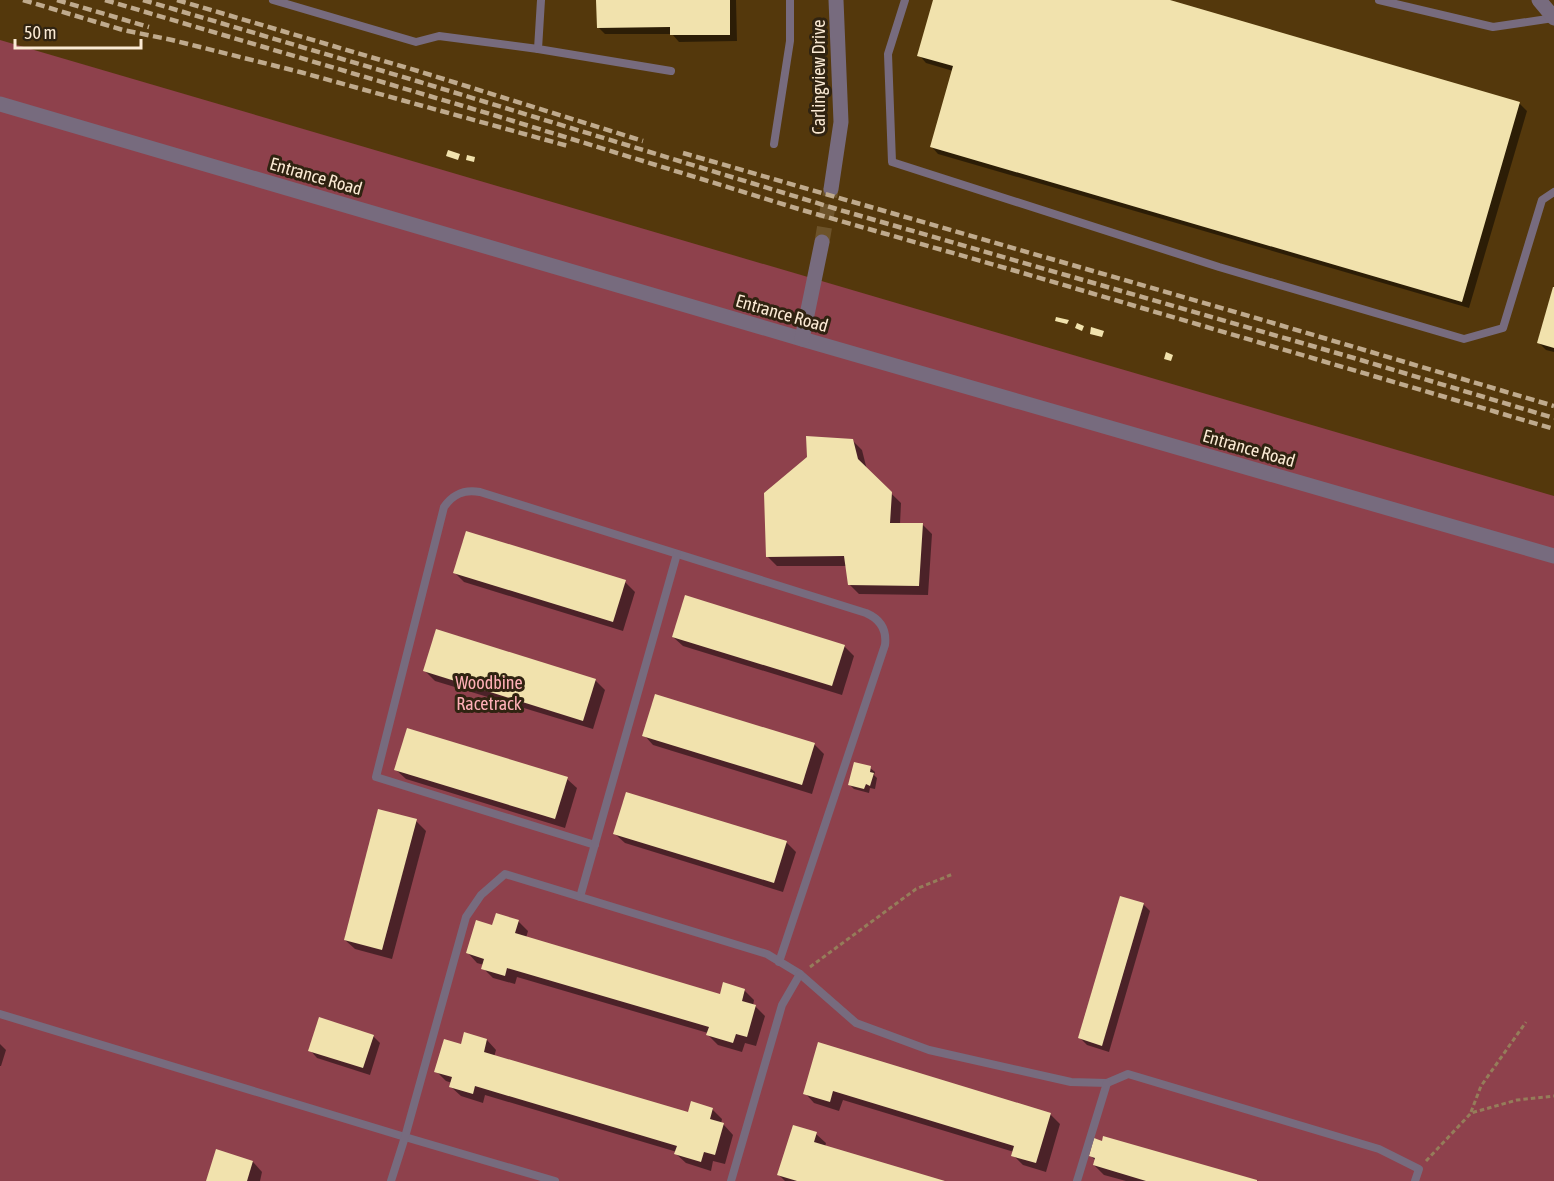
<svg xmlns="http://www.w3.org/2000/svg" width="1554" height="1181" viewBox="0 0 1554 1181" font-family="'Asap Condensed',sans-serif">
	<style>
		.green { fill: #8e414c }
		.shadow { fill: #0007 }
		.building { fill: #f1e2ad }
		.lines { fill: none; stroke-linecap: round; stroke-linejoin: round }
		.tertiary-tunnel { stroke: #6d532a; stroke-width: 15; stroke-dasharray: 15 8; stroke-linecap: butt }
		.path { stroke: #957d5a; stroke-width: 3; stroke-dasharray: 4.5 3; stroke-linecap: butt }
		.service { stroke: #776b7e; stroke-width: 8 }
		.minor { stroke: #776b7e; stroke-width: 15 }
		.tertiary { stroke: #776b7e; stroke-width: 15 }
		.rail { stroke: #bfaa8d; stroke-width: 4.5; stroke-dasharray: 9 4.5; stroke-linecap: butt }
		.labels { text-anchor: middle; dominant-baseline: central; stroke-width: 6; stroke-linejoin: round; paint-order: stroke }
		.street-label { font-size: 18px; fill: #fbead4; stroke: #302311 }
		.park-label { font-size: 18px; fill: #ffb0b7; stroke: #302311 }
	</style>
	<rect width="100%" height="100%" fill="#54380c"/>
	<polygon class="green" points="0,40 1554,496 1554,1181 0,1181"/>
	<g class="shadow">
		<polygon points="598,0 736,0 737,41 679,42 672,34 605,34 598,27"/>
		<polygon points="935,0 1164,0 1520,104 1527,111 1469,308 938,154 931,146 953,71 926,63 919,55"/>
		<polygon points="1554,291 1554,352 1546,350 1539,343"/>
		<polygon points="852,440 862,450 867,470 901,503 900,524 922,524 932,534 928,595 859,594 849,584 847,566 777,566 767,556"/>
		<polygon points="455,573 625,582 635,592 623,631 464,582"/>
		<polygon points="673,637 844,646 854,656 842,695 683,646"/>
		<polygon points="425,671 595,680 605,690 593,729 435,681"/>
		<polygon points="644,735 814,744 824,754 812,794 653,745"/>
		<polygon points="870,768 875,772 874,775 877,778 875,789 870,788 869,793 854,789 849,784"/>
		<polygon points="396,770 567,779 577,788 565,828 406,779"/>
		<polygon points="416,821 426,831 392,959 355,949 345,940"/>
		<polygon points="615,834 786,842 796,852 783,892 625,843"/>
		<polygon points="1143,904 1150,911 1109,1052 1087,1045 1080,1038"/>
		<polygon points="518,921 528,931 526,938 721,995 745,991 754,1000 753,1006 755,1006 765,1016 756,1046 745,1043 742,1052 718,1045 708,1035 708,1033 517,977 515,984 493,978 483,968 484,965 477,963 468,953 493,927"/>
		<polygon points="373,1036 380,1043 370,1075 317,1058 310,1050"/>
		<polygon points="487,1040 496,1050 494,1057 689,1114 712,1109 722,1119 721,1124 724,1125 733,1135 725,1164 713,1161 711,1171 686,1163 676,1154 677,1152 485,1095 483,1103 461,1096 451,1087 452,1083 446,1081 436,1071 462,1046"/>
		<polygon points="0,1044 6,1050 1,1066 0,1066"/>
		<polygon points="819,1044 1050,1114 1060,1124 1046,1172 1023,1165 1013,1155 1014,1152 843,1100 839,1111 814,1103 805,1093"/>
		<polygon points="816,1134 826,1143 825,1147 942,1181 785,1181 779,1175"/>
		<polygon points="217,1151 253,1162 262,1172 260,1181 208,1181"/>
		<polygon points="1091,1156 1254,1181 1126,1181 1104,1175 1094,1165 1096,1161"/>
	</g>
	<g class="building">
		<polygon points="596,0 730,0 730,35 670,35 670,27 597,28"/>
		<polygon points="933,0 1170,0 1520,102 1462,302 930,147 953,66 917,56"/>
		<polygon points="448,150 460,154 458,160 446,156"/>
		<polygon points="467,155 475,157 474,162 466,160"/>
		<polygon points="1553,287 1554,287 1554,348 1537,343"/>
		<polygon points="1056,317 1069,320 1067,324 1055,321"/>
		<polygon points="1077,323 1084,326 1082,331 1075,328"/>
		<polygon points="1091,327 1104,331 1102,337 1090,334"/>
		<polygon points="1166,352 1173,355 1171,361 1164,359"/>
		<polygon points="806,436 853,439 858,459 892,492 890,523 923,523 919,586 848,585 844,556 766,557 764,493 807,457"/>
		<polygon points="466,531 626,580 613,622 453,573"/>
		<polygon points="685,595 845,645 832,686 672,637"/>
		<polygon points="436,629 596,679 583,721 423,671"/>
		<polygon points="655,694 815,743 802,785 642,736"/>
		<polygon points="407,728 568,777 555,819 394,770"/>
		<polygon points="854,762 871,766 870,772 874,773 870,786 866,784 864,789 848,785"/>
		<polygon points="626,792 787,841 774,883 613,834"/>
		<polygon points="378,809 417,819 382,950 344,940"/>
		<polygon points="1120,896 1144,903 1102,1046 1078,1038"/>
		<polygon points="496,913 519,920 515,933 720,994 723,982 745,989 742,1001 756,1005 747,1037 736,1034 733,1043 706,1035 709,1027 507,968 505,976 481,969 484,959 466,953 476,920 492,925"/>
		<polygon points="319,1017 374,1035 363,1068 308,1051"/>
		<polygon points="464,1032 487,1039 484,1052 688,1112 691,1101 713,1108 710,1119 724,1123 715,1155 704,1152 701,1162 674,1154 677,1146 475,1086 473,1094 449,1087 452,1077 434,1072 444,1039 461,1044"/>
		<polygon points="818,1042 1051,1113 1036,1163 1011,1156 1014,1146 833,1091 830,1102 803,1094"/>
		<polygon points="793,1125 817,1132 814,1142 945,1181 797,1181 777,1175"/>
		<polygon points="1103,1136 1257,1180 1257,1181 1146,1181 1093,1165 1095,1158 1089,1156 1094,1138 1102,1141"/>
		<polygon points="216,1149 253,1161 247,1181 206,1181"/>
	</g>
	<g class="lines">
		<polyline class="tertiary-tunnel" points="822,242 831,189"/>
		<g class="path">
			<polyline points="810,967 916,889 953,874"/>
			<polyline points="1471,1112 1481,1086 1526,1022"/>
			<polyline points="1426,1161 1471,1113 1517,1100 1554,1096"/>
		</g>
		<g class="service">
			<polyline points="273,0 416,42 439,36 538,49"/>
			<polyline points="541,0 538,49 671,71"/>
			<polyline points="905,0 888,54 892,162 1219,267 1464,339 1503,328 1542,200 1554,192"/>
			<polyline points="1379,0 1493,27 1554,18"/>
			<polyline points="774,144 790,41 790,0"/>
			<path d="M 595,845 L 376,777 L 444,507 C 453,494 464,489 480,492 L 866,613 C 880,619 887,629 885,645 L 779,962"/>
			<polyline points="580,897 677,554"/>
			<polyline points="0,1014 405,1137 555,1181"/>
			<polyline points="391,1181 405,1137 466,917 481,895 505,874 767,954 800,974 856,1023 929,1050 1071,1082 1107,1083 1128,1074 1379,1149 1419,1169 1415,1181"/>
			<polyline points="731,1181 782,1005 800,974"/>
			<polyline points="1077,1181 1107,1083"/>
		</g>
		<g class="minor">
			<polyline points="1539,0 1554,18"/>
			<polyline points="0,104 802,339 1554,556"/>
		</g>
		<g class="tertiary">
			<polyline points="831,189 841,122 836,0"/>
			<polyline points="802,339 822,242"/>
		</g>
		<g class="rail">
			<polyline points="23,0 123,30 172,40 300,72 568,146"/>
			<polyline points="57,0 149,27"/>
			<polyline points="105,0 497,116 802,210 1016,271 1554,429"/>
			<polyline points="143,0 420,82 840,210 1354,358 1554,418"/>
			<polyline points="177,0 418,71 643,141"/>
			<polyline points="683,153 1239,313 1554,406"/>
		</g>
	</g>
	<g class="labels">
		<g class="street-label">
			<text transform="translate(818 77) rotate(-90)">Carlingview Drive</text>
			<text transform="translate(316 176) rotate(16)">Entrance Road</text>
			<text transform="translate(782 313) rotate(16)">Entrance Road</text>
			<text transform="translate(1249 448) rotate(16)">Entrance Road</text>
		</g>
		<g class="park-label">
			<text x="489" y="682">Woodbine<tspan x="489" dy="21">Racetrack</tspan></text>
		</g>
	</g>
	<path d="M15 39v9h126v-9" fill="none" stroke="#fbead4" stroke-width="3"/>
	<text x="24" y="39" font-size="18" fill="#fbead4" stroke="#302311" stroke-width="4.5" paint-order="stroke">50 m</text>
</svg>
